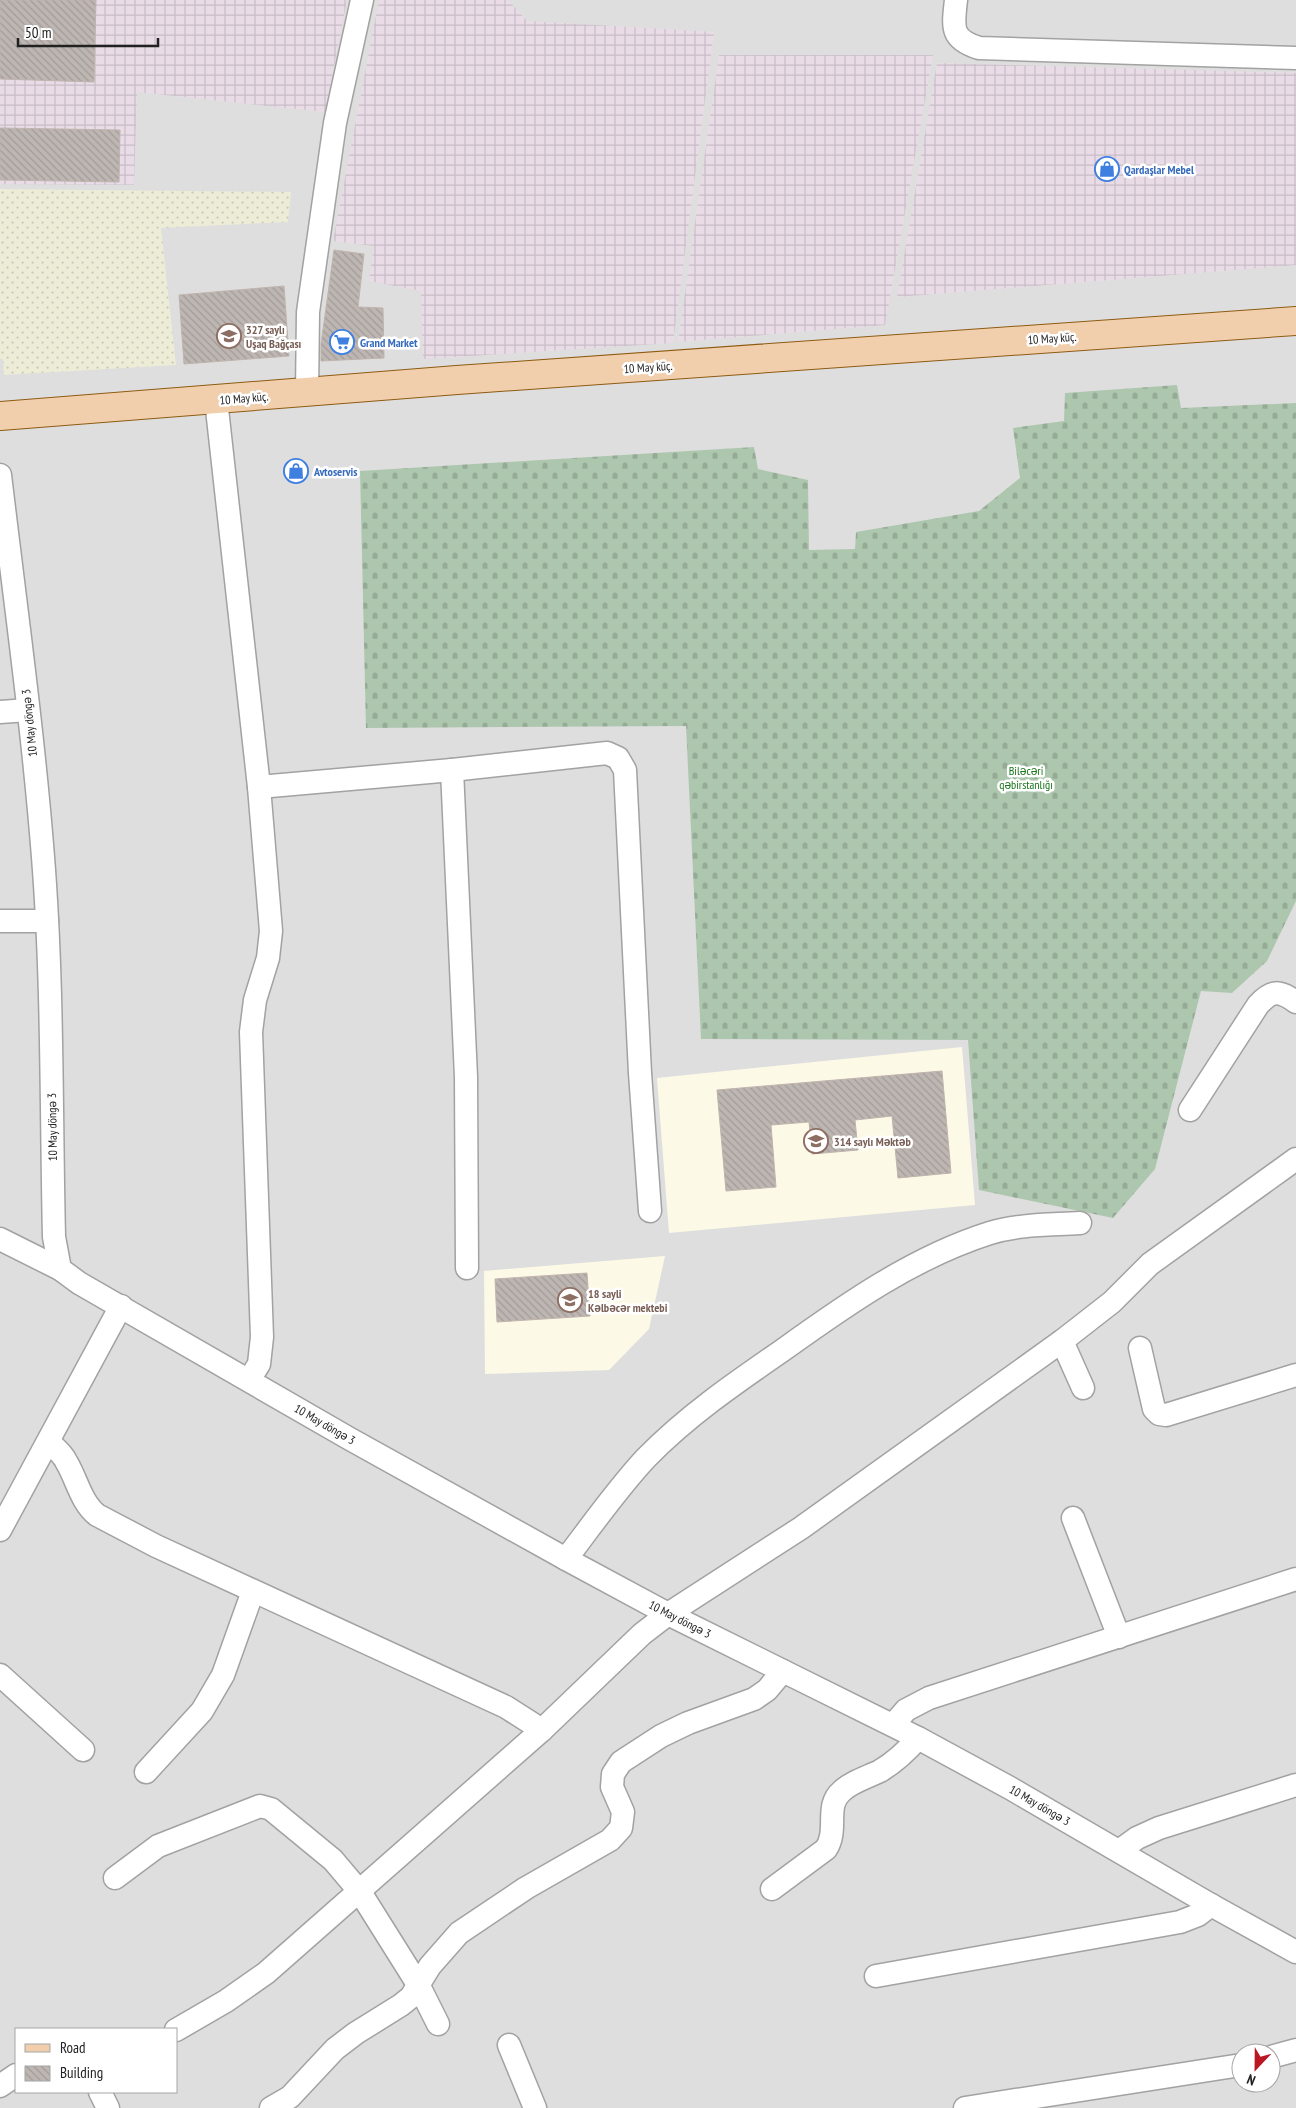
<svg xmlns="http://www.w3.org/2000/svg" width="1296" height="2108" viewBox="0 0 1296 2108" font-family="'PT Sans Narrow',sans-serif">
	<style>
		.residential { fill: #dfdede; fill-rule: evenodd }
		.industrial { fill: url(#industrial-grid) }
		.education { fill: #fcfae6 }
		.farmland { fill: url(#farmland-dots) }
		.cemetery { fill: url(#cemetery-stones) }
		.building { fill: url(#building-back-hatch); stroke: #c0b4ad }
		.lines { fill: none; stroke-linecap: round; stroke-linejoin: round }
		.minor-casing { stroke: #a2a2a2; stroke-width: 25 }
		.primary-casing { stroke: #8d5b12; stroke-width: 30 }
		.minor { stroke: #fff; stroke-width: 22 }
		.primary { stroke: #f2cfac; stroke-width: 28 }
		.labels { text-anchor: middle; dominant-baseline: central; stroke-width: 5; stroke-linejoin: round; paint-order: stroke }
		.shop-label { font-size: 12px; font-weight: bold; fill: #366cbe; stroke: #fff; text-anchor: start }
		.education-label { font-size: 12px; font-weight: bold; fill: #785e54; stroke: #fff; text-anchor: start }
		.street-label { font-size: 12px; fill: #212121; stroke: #fff }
		.park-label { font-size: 12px; fill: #19751a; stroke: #fff }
	</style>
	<defs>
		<pattern id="industrial-grid" width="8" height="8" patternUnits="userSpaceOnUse" patternTransform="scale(1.25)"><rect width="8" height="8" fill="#e9dce7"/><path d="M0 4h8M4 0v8" fill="none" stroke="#c8bcc6"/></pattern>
		<pattern id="farmland-dots" width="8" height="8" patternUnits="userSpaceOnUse" patternTransform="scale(1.25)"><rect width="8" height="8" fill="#ececd7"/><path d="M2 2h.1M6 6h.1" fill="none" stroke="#cacab8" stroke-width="1.8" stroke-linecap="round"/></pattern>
		<pattern id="cemetery-stones" width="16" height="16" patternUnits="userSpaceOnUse" patternTransform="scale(1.25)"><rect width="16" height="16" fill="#adc7af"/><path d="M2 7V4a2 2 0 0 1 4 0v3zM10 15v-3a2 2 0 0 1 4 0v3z" fill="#95ab96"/></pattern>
		<pattern id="building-back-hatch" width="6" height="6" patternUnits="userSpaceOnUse" patternTransform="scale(1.25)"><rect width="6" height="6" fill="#bdb6b2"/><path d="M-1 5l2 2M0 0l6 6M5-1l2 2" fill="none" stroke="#a29c99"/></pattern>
	</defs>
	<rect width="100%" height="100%" fill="#f0ede9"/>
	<path class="residential" d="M 0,0 L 1296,0 L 1296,2108 L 0,2108 ZM 16,2029 L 176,2029 L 176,2092 L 16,2092 ZM 1241,2053 L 1271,2053 L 1271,2083 L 1241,2083 Z"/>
	<g class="industrial">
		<polygon points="0,0 347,0 325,112 137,92 134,185 0,184"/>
		<polygon points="379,0 508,0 527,21 714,32 673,343 423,359 421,291 369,281 374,246 333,241"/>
		<polygon points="719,55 933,55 885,325 678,342"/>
		<polygon points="937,63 1296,73 1296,265 897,297"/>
	</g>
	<g class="education">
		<polygon points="962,1047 975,1205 669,1233 657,1078"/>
		<polygon points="665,1256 649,1329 609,1370 485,1374 484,1271"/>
	</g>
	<polygon class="farmland" points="0,189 291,192 288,222 161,228 176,365 4,375 3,359 0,359"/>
	<polygon class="cemetery" points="1177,385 1181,408 1296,403 1296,901 1267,961 1232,993 1201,991 1155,1169 1113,1218 979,1190 968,1040 701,1039 686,726 366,728 360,471 754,447 758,469 808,480 809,550 855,549 856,532 979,511 1020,478 1013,428 1064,421 1065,393"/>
	<g class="building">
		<polygon points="0,0 96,0 94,82 0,79"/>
		<polygon points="0,128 120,130 119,182 0,180"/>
		<polygon points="334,250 364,254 358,307 383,308 384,358 321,361 321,344"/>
		<polygon points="284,286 289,356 184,364 179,295"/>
		<polygon points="942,1071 951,1173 898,1178 892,1116 855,1120 858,1150 812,1154 809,1122 771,1125 776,1187 726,1191 717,1090"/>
		<polygon points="587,1273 590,1316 497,1322 495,1279"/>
	</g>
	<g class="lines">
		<defs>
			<g id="minor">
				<path d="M 956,0 C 953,27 950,39 979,48 L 1296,58"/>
				<polyline points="307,393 308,312 335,123 362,0"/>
				<polyline points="216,400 259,787 271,931 268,958 255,1000 251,1032 262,1337 259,1364 249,1380"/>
				<path d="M 0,475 C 15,602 33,729 43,857 C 53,983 51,1110 54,1237 L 60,1269 L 79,1283 L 350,1439 L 566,1559 L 668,1614 L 918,1738 L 1010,1788 L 1211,1905 L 1296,1952"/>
				<polyline points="0,712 28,710"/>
				<polyline points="452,770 466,1077 467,1268"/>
				<polyline points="259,787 452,770 607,753 618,758 625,770 640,1073 650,1211"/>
				<polyline points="0,921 47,921"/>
				<path d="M 1190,1110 L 1258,1005 C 1272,990 1279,990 1296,1002"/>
				<polyline points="0,1239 60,1269"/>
				<polyline points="1062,1341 1083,1388"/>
				<polyline points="1140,1348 1154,1409 1159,1414 1166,1415 1296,1375"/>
				<path d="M 48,1442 C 56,1448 63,1454 67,1463 C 77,1480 81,1502 97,1515 L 156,1546 L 506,1707 L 542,1730"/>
				<polyline points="1073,1518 1119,1637"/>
				<polyline points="0,1530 121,1306"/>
				<path d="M 566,1559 C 592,1525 617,1489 646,1458 C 687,1416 735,1383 783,1350 C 847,1304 914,1257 990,1233 C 1019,1224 1051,1225 1080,1223"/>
				<polyline points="0,1675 83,1750"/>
				<polyline points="893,1725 906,1710 929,1698 1296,1579"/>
				<polyline points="146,1772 202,1711 223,1675 253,1591"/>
				<polyline points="1119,1851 1137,1838 1159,1828 1296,1785"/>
				<polyline points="115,1878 158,1846 260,1806 271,1809 333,1860 360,1892 419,1986 438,2024"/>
				<path d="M 772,1889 L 826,1849 C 839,1829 824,1806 842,1791 C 851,1782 868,1777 880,1771 C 895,1762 907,1751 918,1738"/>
				<polyline points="876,1976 1180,1922 1198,1915 1211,1905"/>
				<polyline points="176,2030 226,2001 266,1973 542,1730 642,1634 668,1614 801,1528 1062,1341 1112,1302 1150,1264 1296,1159"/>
				<polyline points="509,2045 535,2108"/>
				<polyline points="1271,2057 1296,2050"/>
				<polyline points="0,2086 16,2075"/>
				<polyline points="100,2092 108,2108"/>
				<polyline points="271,2108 290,2097 335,2049 356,2033 401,2005 411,1997 430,1966 459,1933 526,1888 610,1840 621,1828 623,1812 612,1787 613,1774 621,1762 661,1736 688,1723 754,1699 767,1690 783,1671"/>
				<polyline points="965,2108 1241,2065"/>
			</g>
			<polyline id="primary" points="0,416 457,380 1296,321"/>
		</defs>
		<use href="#minor" class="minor-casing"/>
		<use href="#primary" class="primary-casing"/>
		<use href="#minor" class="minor"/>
		<use href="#primary" class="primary"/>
	</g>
	<defs>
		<symbol id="shop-ring" viewBox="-11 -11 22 22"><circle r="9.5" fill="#fff" stroke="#3f7fe0" stroke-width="1.5"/><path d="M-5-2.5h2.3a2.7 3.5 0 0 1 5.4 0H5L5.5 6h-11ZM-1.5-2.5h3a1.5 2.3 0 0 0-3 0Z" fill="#3f7fe0"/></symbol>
		<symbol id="school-ring" viewBox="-11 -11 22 22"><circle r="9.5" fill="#fff" stroke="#8d6e63" stroke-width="1.5"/><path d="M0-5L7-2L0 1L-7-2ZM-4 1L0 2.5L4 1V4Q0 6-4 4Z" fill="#8d6e63"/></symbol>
		<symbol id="supermarket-ring" viewBox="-11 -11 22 22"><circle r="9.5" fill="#fff" stroke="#3f7fe0" stroke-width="1.5"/><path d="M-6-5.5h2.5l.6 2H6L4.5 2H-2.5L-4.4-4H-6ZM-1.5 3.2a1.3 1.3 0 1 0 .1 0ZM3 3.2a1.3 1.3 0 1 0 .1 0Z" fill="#3f7fe0"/></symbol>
	</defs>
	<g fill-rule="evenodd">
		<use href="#shop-ring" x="1093" y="155" width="28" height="28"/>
		<use href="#school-ring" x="215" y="322" width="28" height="28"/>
		<use href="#supermarket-ring" x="328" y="328" width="28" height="28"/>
		<use href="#shop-ring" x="282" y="457" width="28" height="28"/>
		<use href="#school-ring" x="802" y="1127" width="28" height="28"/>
		<use href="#school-ring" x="556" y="1286" width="28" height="28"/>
	</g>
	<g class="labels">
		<g class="shop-label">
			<text x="1124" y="169">Qardaşlar Mebel</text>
			<text x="360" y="342">Grand Market</text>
			<text x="314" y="471">Avtoservis</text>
		</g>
		<g class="education-label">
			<text x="246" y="329">327 saylı<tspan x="246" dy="14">Uşaq Bağçası</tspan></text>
			<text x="834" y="1141">314 saylı Məktəb</text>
			<text x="588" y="1293">18 sayli<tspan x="588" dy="14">Kəlbəcər mektebi</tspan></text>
		</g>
		<g class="street-label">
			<text transform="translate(1052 338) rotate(-4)">10 May küç.</text>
			<text transform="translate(648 367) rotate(-4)">10 May küç.</text>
			<text transform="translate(244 398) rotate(-5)">10 May küç.</text>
			<text transform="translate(29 723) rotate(-96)">10 May döngə 3</text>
			<text transform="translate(52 1127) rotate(-91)">10 May döngə 3</text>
			<text transform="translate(325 1424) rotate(30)">10 May döngə 3</text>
			<text transform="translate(680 1619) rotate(27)">10 May döngə 3</text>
			<text transform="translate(1040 1805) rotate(30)">10 May döngə 3</text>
		</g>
		<g class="park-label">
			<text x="1026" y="770">Biləcəri<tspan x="1026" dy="14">qəbirstanlığı</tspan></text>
		</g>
	</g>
	<rect x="15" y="2028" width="162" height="65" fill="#ffffff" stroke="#a6a6a6"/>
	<rect x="25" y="2044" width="25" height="8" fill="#f2cfac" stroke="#a6a6a6"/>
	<text x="60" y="2053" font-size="15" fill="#212121">Road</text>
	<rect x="25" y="2066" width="25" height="15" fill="url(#building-back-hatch)" stroke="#a6a6a6"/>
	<text x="60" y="2078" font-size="15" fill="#212121">Building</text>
	<g transform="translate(1256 2068) rotate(202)"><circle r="24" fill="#ffffff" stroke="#a6a6a6"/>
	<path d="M0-4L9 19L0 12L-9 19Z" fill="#bb1722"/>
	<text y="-8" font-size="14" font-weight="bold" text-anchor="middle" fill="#212121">N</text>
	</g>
	<path d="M18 38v8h140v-8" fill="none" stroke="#212121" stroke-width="2.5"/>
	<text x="25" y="38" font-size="15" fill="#212121" stroke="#ffffff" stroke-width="4" paint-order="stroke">50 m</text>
</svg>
